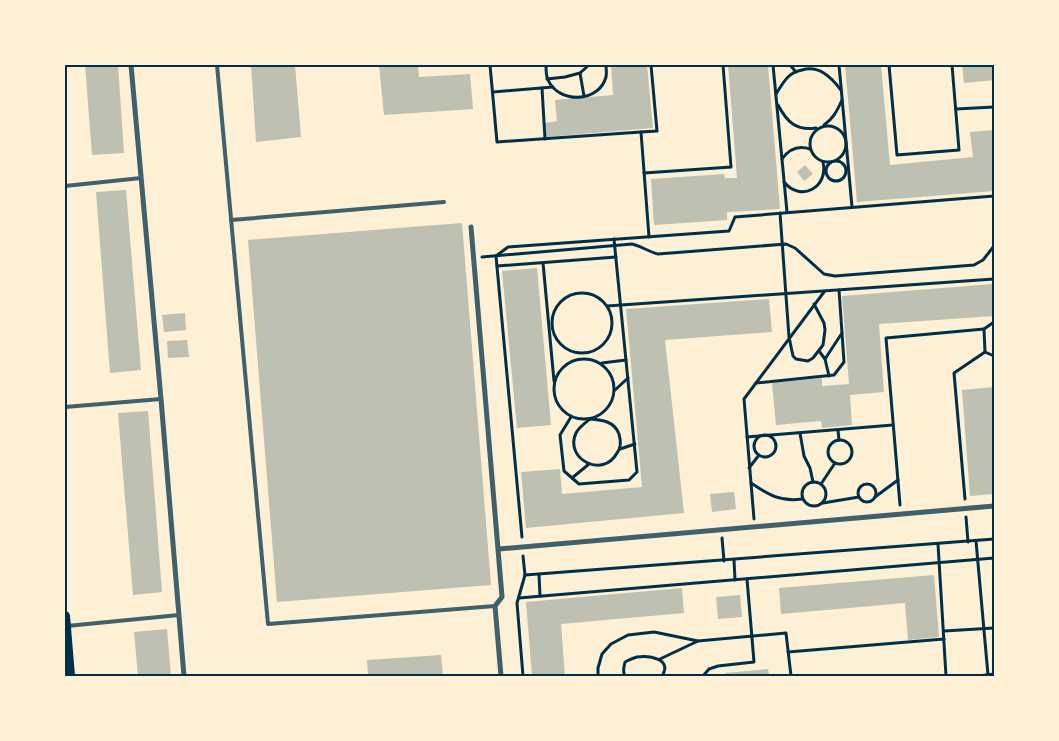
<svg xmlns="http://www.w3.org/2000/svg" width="1059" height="741" viewBox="0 0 1059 741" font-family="'IBM Plex Sans',sans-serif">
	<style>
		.building { fill: #bec0b2 }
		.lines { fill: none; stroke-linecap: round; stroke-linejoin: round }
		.path { stroke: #003049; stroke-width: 3 }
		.service { stroke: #3f606c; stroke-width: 4 }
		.minor { stroke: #3f606c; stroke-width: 5 }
		.secondary { stroke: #003049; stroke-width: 10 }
		.neatline { fill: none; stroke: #003049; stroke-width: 2 }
	</style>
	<rect width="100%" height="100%" fill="#fdf0d5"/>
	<g class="building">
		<polygon points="85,65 118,65 124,153 92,155"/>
		<polygon points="251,65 295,65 301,137 256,142"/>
		<polygon points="379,65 418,65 419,77 470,74 473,109 384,115"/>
		<polygon points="611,65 647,65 653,128 546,137 545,123 557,121 555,100 613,95"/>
		<polygon points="728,65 768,65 780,209 727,212 727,220 654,225 651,179 724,174 725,178 737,178"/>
		<polygon points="845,65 881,65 890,165 973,157 970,132 994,130 994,191 857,202"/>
		<polygon points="962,65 994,65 994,80 964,83"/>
		<polygon points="805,165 813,174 804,181 797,172"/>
		<polygon points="126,190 141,370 110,373 96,192"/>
		<polygon points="462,223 491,585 277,602 248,240"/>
		<polygon points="537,268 551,425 517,428 502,271"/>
		<polygon points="993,284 994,316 879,324 884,392 850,395 852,425 822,428 821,421 776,425 772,383 822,378 822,386 849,384 842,296"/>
		<polygon points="769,299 772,332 665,340 684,513 526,528 521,472 560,469 562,494 642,487 626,309"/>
		<polygon points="185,313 186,330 164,332 162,315"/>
		<polygon points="187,340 189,357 168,358 167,341"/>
		<polygon points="994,387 994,494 970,496 962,390"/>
		<polygon points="148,411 162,592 133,595 118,413"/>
		<polygon points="734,492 736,509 712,512 710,494"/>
		<polygon points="934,575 939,637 908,640 905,603 781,614 779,588"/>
		<polygon points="682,588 684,613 561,624 565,676 532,676 526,602"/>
		<polygon points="740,595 742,617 718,619 716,597"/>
		<polygon points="167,629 171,676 138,676 134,632"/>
		<polygon points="441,655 443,676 368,676 367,660"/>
		<polygon points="768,669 769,676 726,676 726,673"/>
	</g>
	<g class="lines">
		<g class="path">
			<polyline points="490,65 497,142 641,132"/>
			<path d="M 546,65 C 546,70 546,76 548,80 C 559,104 599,103 606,77 C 607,73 606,69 606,65"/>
			<polyline points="773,65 787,212"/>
			<polyline points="790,65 796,72"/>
			<polyline points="839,65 852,207"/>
			<polyline points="889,65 897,155 959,150 952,65"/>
			<polyline points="580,73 584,96"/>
			<polyline points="547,79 565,77 580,73 589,65"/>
			<polyline points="542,88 545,139"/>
			<polyline points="493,92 553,87"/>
			<path d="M 776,94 C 780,88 783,82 788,77 C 791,74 796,71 802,70 C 819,65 831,77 841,90"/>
			<path d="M 778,105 C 787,122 796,131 816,128"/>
			<polyline points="956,109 994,107"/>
			<path d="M 824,125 C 833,119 837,111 842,100"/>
			<circle cx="828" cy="144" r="18"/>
			<path d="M 782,159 C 789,149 798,145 810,149"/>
			<circle cx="836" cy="171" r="10"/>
			<polyline points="644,173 731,167 723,65"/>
			<path d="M 784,182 C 801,203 829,187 823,162"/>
			<polyline points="780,213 789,337 793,356 796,359 808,361 813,358 823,345 825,330 824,323 814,304"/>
			<polyline points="649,237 641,132 657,131 651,65"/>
			<path d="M 482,257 L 632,244 C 641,246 649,252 658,254 L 786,244 L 795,248 L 824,274 L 835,276 L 974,265 L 983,260 L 994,246"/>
			<polyline points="543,263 554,381"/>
			<polyline points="497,266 616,257"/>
			<circle cx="582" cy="323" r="30"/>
			<polyline points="607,306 994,279"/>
			<polyline points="994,322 984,329 985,352 994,356"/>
			<polyline points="819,351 825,359 829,376"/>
			<circle cx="584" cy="389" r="30"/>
			<polyline points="825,359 842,333"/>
			<polyline points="602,363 626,360"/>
			<polyline points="756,383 834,375 844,362 839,290"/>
			<polyline points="615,390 628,378"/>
			<polyline points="571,417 560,435 564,471 579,484 629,480 637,472 614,239"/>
			<path d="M 590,419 C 602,420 614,421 619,434 C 621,441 621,448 617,453 C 603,479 564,459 576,433 C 579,427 585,423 590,419 Z"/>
			<polyline points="838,430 839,440"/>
			<polyline points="800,433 804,456 810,468 813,482"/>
			<circle cx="765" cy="446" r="11"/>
			<polyline points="747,437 893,425"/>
			<circle cx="840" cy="452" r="12"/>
			<polyline points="620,449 635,444"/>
			<polyline points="749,468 759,455"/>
			<polyline points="572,478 589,464"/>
			<circle cx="814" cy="494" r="12"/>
			<path d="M 751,483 C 769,495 780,502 802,499"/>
			<circle cx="867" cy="493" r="9"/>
			<polyline points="821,484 835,463"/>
			<polyline points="875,497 898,480"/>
			<polyline points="965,499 954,373 985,352"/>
			<polyline points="823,503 859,497"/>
			<polyline points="900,505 886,338 984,329"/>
			<polyline points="966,517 968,542"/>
			<polyline points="754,519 744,399 824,292"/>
			<polyline points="522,537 496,256 508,247 729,231 735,217 994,196"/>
			<polyline points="722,538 724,561"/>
			<polyline points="976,541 988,675"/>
			<polyline points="938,544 946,676"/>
			<polyline points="523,556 525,575"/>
			<polyline points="734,560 735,580"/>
			<polyline points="539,575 540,596"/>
			<polyline points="519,598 994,558"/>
			<polyline points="944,631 994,628"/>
			<polyline points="788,652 944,639"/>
			<polyline points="660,659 698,641"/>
			<polyline points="523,676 517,603 525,575 994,539"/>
			<polyline points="598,676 598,668 602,654 611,644 628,635 654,632 698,641 786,633 791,676"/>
			<path d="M 625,676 C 622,671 624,667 625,662 C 629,660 633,658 637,657 C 649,655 673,659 662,676"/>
			<polyline points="703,676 709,669 718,666 754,662 747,579"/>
			<polyline points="978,676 994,674"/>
		</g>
		<g class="service">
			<polyline points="217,65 268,624 495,606"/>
			<polyline points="65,186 141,178"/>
			<polyline points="231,220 444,202"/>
			<polyline points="65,407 161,399"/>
			<polyline points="67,626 179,615"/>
		</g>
		<g class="minor">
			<polyline points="131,65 161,399 184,676"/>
			<polyline points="471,227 502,597 495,606 501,676"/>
			<polyline points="499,549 994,506"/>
		</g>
		<polyline class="secondary" points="65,616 70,676"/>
	</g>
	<rect width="1059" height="741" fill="none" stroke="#fdf0d5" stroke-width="132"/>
	<rect x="66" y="66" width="927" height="609" class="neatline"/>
</svg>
